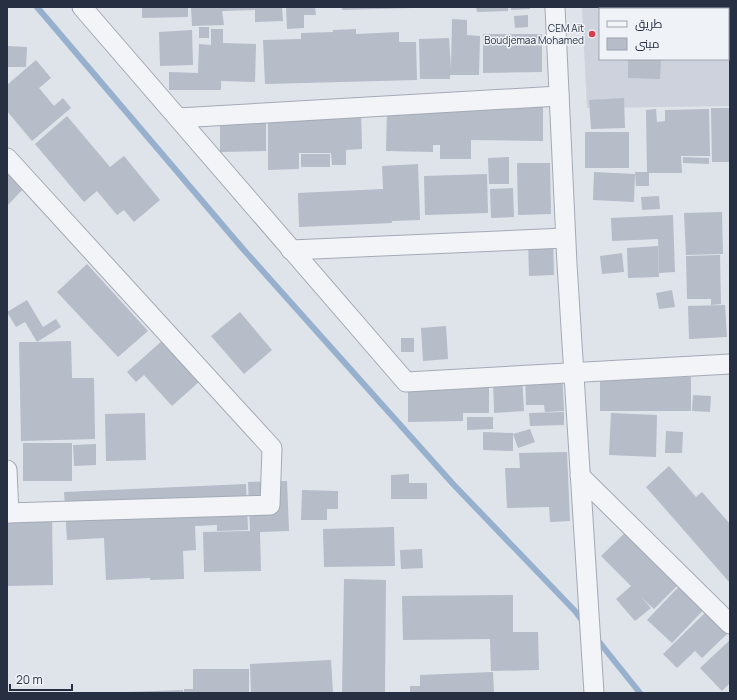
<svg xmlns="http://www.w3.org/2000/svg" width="737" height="700" viewBox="0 0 737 700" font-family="Manrope,Cairo,sans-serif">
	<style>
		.built { fill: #cdd2dc; fill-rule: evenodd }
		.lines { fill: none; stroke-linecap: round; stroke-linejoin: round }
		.stream { stroke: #97b0cd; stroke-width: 6 }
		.building { fill: #b6bcc8 }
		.minor-casing { stroke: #a4aab5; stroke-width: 21 }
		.minor { stroke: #f3f4f8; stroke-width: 19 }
		.poi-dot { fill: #d93a4d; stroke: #eff2f7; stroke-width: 1.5 }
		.labels { text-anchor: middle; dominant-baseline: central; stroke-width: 3; stroke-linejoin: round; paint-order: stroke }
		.poi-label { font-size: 10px; fill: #273043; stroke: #eff2f7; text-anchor: end }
	</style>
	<rect width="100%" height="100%" fill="#dfe3ea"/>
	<path class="built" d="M 582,7 L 730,7 L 730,106 L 587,108 ZM 600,9 L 728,9 L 728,59 L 600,59 Z"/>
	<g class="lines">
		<g class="stream">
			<polyline points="37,7 243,249 453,484 575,611 584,623"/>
			<polyline points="596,638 640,693"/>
		</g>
	</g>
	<g class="building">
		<polygon points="142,7 188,7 188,17 142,18"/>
		<polygon points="191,7 282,7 283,21 255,22 255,10 222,11 224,25 192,26"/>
		<polygon points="286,7 315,7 316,15 304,15 304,28 287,29"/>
		<polygon points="342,7 413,7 413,8 342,10"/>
		<polygon points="476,7 508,7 508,11 477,12"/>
		<polygon points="511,7 530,7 530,9 511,10"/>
		<polygon points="528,15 528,27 515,28 514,16"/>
		<polygon points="452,19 467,20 467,35 480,36 479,75 450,75 450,79 420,79 419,39 449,38 451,68"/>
		<rect x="199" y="27" width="10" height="11"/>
		<polygon points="211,29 223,29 223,43 256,44 255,82 221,81 221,90 169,90 169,72 198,73 199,44 211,45"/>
		<polygon points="356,29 356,34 399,32 399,42 416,42 417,80 265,84 263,40 301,39 301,33 333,32 333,30"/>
		<polygon points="192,30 193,65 160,66 159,32"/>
		<polygon points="483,34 542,34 542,72 483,73"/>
		<polygon points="7,46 27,47 26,67 7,67"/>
		<polygon points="628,59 661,59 660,79 628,78"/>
		<polygon points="36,60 51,78 39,88 54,106 63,98 71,108 32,141 7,111 7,85"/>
		<polygon points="532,98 543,98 543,141 471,140 471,159 440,159 440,145 433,145 433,152 386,151 387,110 483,107 532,108"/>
		<polygon points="624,98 625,128 591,129 589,100"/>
		<polygon points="361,107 362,149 346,150 346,165 332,165 331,153 299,153 299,169 268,170 268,108"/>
		<polygon points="711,108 730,108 730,162 712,162"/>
		<polygon points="656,109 657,122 665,121 665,110 709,109 710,156 681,156 682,173 649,173 649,186 636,186 635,172 647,172 646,110"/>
		<polygon points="266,113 266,151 220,152 220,114"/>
		<polygon points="67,116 110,167 124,156 160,200 134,222 124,210 117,215 97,191 84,202 35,144"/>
		<rect x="585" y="132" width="44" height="36"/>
		<rect x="301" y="154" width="29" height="13"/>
		<polygon points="509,157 509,184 489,184 488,158"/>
		<polygon points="683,157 709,158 709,164 683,163"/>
		<polygon points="517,163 550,163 551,214 518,215"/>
		<polygon points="418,164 420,220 392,221 391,212 392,223 299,227 298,193 383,189 382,166"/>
		<polygon points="594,172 635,174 634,202 593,200"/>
		<polygon points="7,173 24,188 7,206"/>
		<polygon points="487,174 488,213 425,215 424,176"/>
		<polygon points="513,188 514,217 491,218 490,189"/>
		<polygon points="659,196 660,209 642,210 641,197"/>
		<polygon points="722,212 723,254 686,255 684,213"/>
		<polygon points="673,215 675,272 659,273 658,239 612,241 611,218"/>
		<polygon points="528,239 553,239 554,275 529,276"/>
		<polygon points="658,246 659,277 628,278 627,248"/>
		<polygon points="622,253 624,272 602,274 600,256"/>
		<polygon points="720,255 721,304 711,305 711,299 687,299 686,256"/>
		<polygon points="87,264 148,331 118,357 57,292"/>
		<polygon points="672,290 675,307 659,309 656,293"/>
		<polygon points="27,300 43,327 56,319 61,327 37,342 71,341 72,378 94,378 95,439 21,441 19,342 37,342 25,322 16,327 7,312"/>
		<polygon points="725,305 727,337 689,339 688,306"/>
		<polygon points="240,312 272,350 244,374 211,336"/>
		<polygon points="446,326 448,359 423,361 421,328"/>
		<rect x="401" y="338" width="13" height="14"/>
		<polygon points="163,340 200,381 172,406 144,375 136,382 127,372"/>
		<polygon points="562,369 564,411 545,412 544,405 526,405 525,371"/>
		<polygon points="522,376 524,411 494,413 493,377"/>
		<polygon points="691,377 691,411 600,411 600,379"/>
		<polygon points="408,380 489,380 489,413 463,413 463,421 408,422"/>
		<polygon points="693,395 711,396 710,412 692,411"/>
		<polygon points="564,412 564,425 530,426 529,413"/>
		<polygon points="145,413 146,460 106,461 105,414"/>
		<polygon points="611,413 657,415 656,457 609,455"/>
		<polygon points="467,417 493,417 493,429 467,430"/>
		<polygon points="530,429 535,442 518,448 513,434"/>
		<polygon points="666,431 683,432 682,453 665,453"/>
		<polygon points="483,432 513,433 513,451 483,450"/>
		<rect x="23" y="443" width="49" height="38"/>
		<polygon points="96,444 96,465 74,466 73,445"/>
		<polygon points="567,452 570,521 550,522 549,507 507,508 505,468 520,468 519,453"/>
		<polygon points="669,466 696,497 702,492 730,524 730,583 646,487"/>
		<polygon points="409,474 409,483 427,483 427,499 391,499 391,475"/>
		<polygon points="287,481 289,531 260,532 261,571 204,572 203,532 250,531 248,482"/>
		<polygon points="246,484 248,530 217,531 217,525 195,526 196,550 183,551 184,579 150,580 150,578 106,580 104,538 67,540 64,492"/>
		<polygon points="302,490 338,491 338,509 327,509 327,520 301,520"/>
		<polygon points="52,512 53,585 7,586 7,513"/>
		<polygon points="633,525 685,578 654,609 641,597 651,608 635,621 616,599 631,586 601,556"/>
		<polygon points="394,527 395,566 324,567 323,529"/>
		<polygon points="422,549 423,568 401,569 400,550"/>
		<polygon points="344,579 386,580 385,693 342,693"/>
		<polygon points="685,580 710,603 672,643 647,620"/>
		<polygon points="513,595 513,632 538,632 539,670 491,671 490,639 403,640 402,596"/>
		<polygon points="710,608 730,631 702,658 695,651 677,668 663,654"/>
		<polygon points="730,640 730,683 722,691 700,668"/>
		<polygon points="331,660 333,693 251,693 250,664"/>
		<polygon points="193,669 249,669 249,693 184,693 184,689 193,689"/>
		<polygon points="493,672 494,693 410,693 410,686 420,686 420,675"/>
		<polygon points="183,690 183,693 126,693 126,692"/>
	</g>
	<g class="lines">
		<defs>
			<g id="minor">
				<polyline points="82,7 406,382 730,364"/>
				<polyline points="555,7 567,264 594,693"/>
				<polyline points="178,118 559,96"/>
				<polyline points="7,158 272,448 270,505 7,513"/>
				<polyline points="291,250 565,238"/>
				<polyline points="7,470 9,513"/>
				<polyline points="580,476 730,624"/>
			</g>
		</defs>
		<use href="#minor" class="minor-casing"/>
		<use href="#minor" class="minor"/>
	</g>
	<circle class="poi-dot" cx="592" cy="34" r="4"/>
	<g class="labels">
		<g class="poi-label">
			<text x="584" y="28">CEM Aït<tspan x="584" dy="12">Boudjemaa Mohamed</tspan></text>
		</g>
	</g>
	<rect width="737" height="700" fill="none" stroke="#273043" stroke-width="16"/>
	<rect x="599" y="8" width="130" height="52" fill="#eff2f7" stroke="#9fa4af"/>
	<rect x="607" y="21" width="20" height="6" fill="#f3f4f8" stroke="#9fa4af"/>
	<text x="635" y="28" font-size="12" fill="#273043">طريق</text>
	<rect x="607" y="38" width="20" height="12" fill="#b6bcc8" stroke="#9fa4af"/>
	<text x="635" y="48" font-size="12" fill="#273043">مبنى</text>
	<path d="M10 684v6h62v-6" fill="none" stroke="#273043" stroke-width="2"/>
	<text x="16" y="684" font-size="12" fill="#273043" stroke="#eff2f7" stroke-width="3" paint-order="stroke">20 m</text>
</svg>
